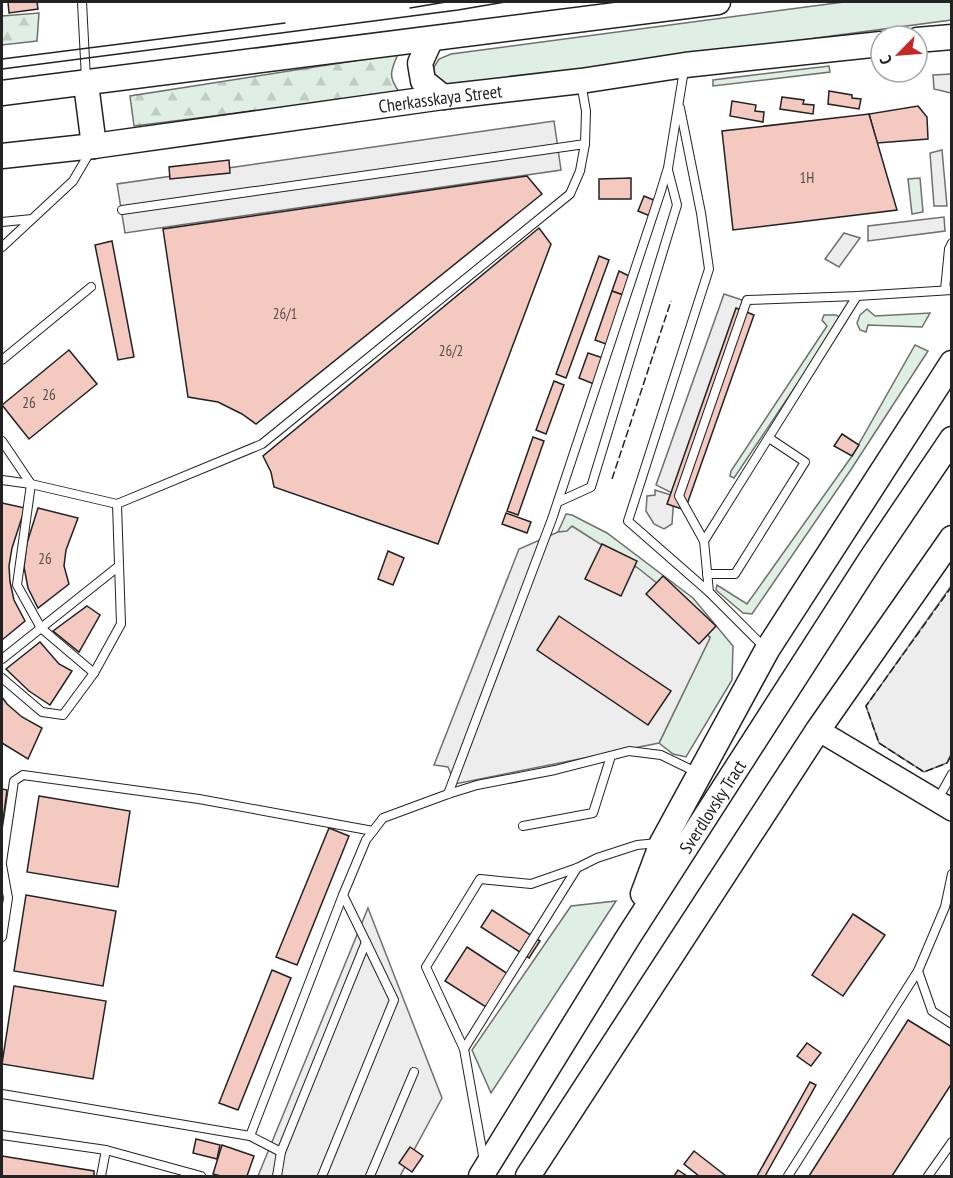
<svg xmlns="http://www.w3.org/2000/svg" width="953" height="1178" viewBox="0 0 953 1178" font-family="'PT Sans Narrow',sans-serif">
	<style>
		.grass { fill: #e0efe3; stroke: #6f6f6f; stroke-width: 1.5 }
		.forest { fill: url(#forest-firs); stroke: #6f6f6f; stroke-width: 1.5 }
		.parking { fill: #ededed; stroke: #6f6f6f; stroke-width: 1.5 }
		.building { fill: #f3c9c0; stroke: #222; stroke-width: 1.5 }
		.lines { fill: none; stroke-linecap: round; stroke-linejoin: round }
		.lane-casing { stroke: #222; stroke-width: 10 }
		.secondary-casing { stroke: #222; stroke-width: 24 }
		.primary-casing { stroke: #222; stroke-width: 27 }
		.lane { stroke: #fff; stroke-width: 8 }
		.secondary { stroke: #fff; stroke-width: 21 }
		.primary { stroke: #fff; stroke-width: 24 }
		.tram { stroke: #222; stroke-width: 1.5 }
		.fence { stroke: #222; stroke-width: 1.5; stroke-dasharray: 8 3; stroke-linecap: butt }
		.labels { text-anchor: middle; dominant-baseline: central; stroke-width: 4.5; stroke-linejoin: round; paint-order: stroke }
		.number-label { font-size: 15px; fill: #564c4a }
		.street-label { font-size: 18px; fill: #222; stroke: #fff }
	</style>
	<defs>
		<pattern id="forest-firs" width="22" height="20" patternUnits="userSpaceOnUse" patternTransform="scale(1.5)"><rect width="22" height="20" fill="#e0efe3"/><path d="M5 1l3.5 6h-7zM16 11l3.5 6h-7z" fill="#c0cdc2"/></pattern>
	</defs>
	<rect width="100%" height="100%" fill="#fff"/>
	<g class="grass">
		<polygon points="844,2 951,2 951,20 449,87 435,78 434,67 439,59 451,54"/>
		<polygon points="829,66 830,72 713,86 713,80"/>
		<polygon points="920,178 923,212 912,214 908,179"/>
		<polygon points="867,309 875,316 930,313 922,327 868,325 866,332 860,330 857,323 860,315"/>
		<polygon points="824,315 836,315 839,317 840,320 734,478 730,476 731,471 827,326 822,320"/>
		<polygon points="915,345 928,351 850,471 752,614 743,613 716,590 717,585 747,604 852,456"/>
		<polygon points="566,514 572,515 607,533 693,598 733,646 732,680 686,757 673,754 659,743 710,637 567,532 558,532"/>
		<polygon points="616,901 491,1093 472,1050 571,906"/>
	</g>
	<g class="forest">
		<polygon points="39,13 37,41 2,45 2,16"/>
		<path d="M 398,54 C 390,72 388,77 400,93 L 134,126 L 130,96 Z"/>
	</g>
	<g class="parking">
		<polygon points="951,74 951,93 934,89 933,75"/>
		<polygon points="554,121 561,170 125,233 117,184"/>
		<polygon points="942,150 947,206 934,206 930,153"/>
		<polygon points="944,217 945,231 868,241 868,226"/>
		<polygon points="844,233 860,238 839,267 825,259"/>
		<polygon points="724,294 745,301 676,495 656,485"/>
		<polygon points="655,490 674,496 672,524 664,529 654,524 646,511 647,496 655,495"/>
		<polygon points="572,526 638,568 688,608 710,638 659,743 455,784 448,767 434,765 519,549 558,532 567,531"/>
		<polygon points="951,586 951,754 947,763 924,772 879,743 866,706"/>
		<polygon points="368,908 442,1098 400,1176 258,1176"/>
	</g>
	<g class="building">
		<polygon points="8,2 37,2 38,9 9,13"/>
		<polygon points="829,91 852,95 852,98 861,99 859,109 828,104"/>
		<polygon points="782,97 804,100 803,104 814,105 813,114 780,109"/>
		<polygon points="732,101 756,105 755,111 764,112 763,122 730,116"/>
		<polygon points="918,106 927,117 928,139 877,143 869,114"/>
		<polygon points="869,114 897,210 733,230 722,131"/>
		<polygon points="229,160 230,173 170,179 169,167"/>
		<polygon points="527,176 542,194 256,424 242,414 218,402 188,397 163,229"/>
		<polygon points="631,178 631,199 599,199 599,179"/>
		<polygon points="644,196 656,201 650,216 638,211"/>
		<polygon points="539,228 551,244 438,544 274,487 271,472 263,456"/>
		<polygon points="112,241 134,357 118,360 95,245"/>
		<polygon points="599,256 609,260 566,378 556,374"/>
		<polygon points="619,271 629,276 623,295 612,291"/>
		<polygon points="612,291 626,296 609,345 595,340"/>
		<polygon points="736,308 754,315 685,510 667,504"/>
		<polygon points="69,350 97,384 29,439 2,405"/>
		<polygon points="588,353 603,358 594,384 579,378"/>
		<polygon points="554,381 564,385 546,434 536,430"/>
		<polygon points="842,434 859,445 852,456 834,446"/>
		<polygon points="533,437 544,441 518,515 507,511"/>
		<polygon points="2,503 25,508 12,548 9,566 10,582 14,600 25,621 2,640"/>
		<polygon points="38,508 78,518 66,550 64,566 69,584 38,608 28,588 24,567 27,543"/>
		<polygon points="506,513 531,522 527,533 502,524"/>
		<polygon points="602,544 637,561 621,596 585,579"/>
		<polygon points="388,551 404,558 393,585 378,579"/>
		<polygon points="663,576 716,626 699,644 646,594"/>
		<polygon points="87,606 100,615 79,652 53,631"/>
		<polygon points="559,616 671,691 648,725 537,650"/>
		<polygon points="40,642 59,664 72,671 50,705 29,691 6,669"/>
		<polygon points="2,697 7,704 22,717 42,728 28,759 2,743"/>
		<polygon points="2,789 7,790 2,828"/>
		<polygon points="39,796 130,811 118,887 27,872"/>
		<polygon points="329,828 349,836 297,965 276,957"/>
		<polygon points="26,895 116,911 103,986 14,971"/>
		<polygon points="492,910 540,941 529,958 481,927"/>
		<polygon points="853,914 885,935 843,996 812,975"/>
		<polygon points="467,947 508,974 486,1007 445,981"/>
		<polygon points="272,970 291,978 238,1110 219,1103"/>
		<polygon points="14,986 106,1001 93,1079 2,1064"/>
		<polygon points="908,1020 952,1047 952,1083 892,1176 809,1176"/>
		<polygon points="807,1043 821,1053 811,1066 797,1056"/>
		<polygon points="810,1082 816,1085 765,1176 757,1176"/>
		<polygon points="196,1139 220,1145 217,1159 193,1153"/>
		<polygon points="222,1145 254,1156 247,1176 221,1176 213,1174"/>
		<polygon points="410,1147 423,1156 412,1172 399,1163"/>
		<polygon points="694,1151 726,1176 699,1176 684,1164"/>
		<polygon points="2,1156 94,1171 94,1176 2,1176"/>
		<polygon points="678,1170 687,1176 674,1176"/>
	</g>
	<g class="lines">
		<defs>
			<g id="lane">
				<polyline points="82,2 86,79"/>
				<polyline points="680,108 701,213 709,269 628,521 709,592"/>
				<polyline points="122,210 585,144 586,111 581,83"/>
				<polyline points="2,222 32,219"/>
				<polyline points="2,247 73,181 90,152"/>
				<polyline points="945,290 949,249 952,243"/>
				<polyline points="2,360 91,287"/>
				<polyline points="2,441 31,484 17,585 41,628 94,673"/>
				<polyline points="2,480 31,484 117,504 262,444 570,194 580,171 585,144"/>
				<polyline points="558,502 591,487 677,205 668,170"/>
				<polyline points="704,541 857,296"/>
				<polyline points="707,574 735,574 805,462 769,438"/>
				<polyline points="764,647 709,592 704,541 679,496 747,300 857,296 952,290"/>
				<polyline points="2,659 119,566"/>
				<polyline points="2,678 42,712 63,715 94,673 121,624 117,504"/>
				<polyline points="448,794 552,519 660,194 668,168 684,70"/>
				<polyline points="938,799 952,774"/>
				<polyline points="523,826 593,813 611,756"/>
				<polyline points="2,862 14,781 23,775 199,799 373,831"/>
				<polyline points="2,865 8,898 2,937"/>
				<polyline points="366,942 343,895 366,840 383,818 448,794 477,785 555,770 629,751 661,755 696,772"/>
				<polyline points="918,971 932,1011 952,1024"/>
				<polyline points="464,1049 577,868"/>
				<polyline points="2,1094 250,1136"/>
				<polyline points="2,1135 106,1150 101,1176"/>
				<polyline points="106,1150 201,1176"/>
				<polyline points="281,1152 250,1136 343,895"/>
				<polyline points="484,1161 464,1049 426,967 480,879 531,884 577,868 597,858 637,845 658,843"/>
				<polyline points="277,1176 281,1152 366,942 394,1000 322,1176"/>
				<polyline points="370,1176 414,1072"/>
				<polyline points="788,1176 918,971 945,907 952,874"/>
				<polyline points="928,1176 952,1142"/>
			</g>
			<polyline id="secondary" points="818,730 952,810"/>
			<g id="primary">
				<polyline points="431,39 420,63 423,81 443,97"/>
				<polyline points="917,40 952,37"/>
				<polyline points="86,84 94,146"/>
				<polyline points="2,93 718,2"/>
				<path id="s1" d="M 2,156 L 94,146 L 443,97 L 581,81 L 685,65 L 881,44"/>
				<polyline points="643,894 662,843 767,650 952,363"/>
				<path id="s2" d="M 481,1176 L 627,939 L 871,559 L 952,439"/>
				<polyline points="528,1176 818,730 952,538"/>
			</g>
		</defs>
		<use href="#lane" class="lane-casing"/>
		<use href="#secondary" class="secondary-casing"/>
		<use href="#primary" class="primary-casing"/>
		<use href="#lane" class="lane"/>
		<use href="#secondary" class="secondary"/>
		<use href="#primary" class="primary"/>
		<g class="tram">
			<polyline points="410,8 446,2"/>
			<polyline points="2,59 285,23"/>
			<polyline points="2,69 458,10 505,2"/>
		</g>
		<g class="fence">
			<polyline points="612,479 671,301"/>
			<polyline points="952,586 866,706 879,743 924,772 947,763 952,754"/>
		</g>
	</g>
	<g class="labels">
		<g class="number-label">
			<text x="807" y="177">1Н</text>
			<text x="285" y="313">26/1</text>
			<text x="451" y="350">26/2</text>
			<text x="49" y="394">26</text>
			<text x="29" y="402">26</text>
			<text x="45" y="558">26</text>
		</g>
		<g class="street-label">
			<text stroke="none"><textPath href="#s1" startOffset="442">Cherkasskaya Street</textPath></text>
			<text stroke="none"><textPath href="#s2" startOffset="436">Sverdlovsky Tract</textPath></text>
		</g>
	</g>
	<rect width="953" height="1178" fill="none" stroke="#222222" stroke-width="6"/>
	<g transform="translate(899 54) rotate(245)"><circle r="28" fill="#ffffff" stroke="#a7a7a7" stroke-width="1.5"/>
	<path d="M0-4.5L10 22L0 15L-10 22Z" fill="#c62828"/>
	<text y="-9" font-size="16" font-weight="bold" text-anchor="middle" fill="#222222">С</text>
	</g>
</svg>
